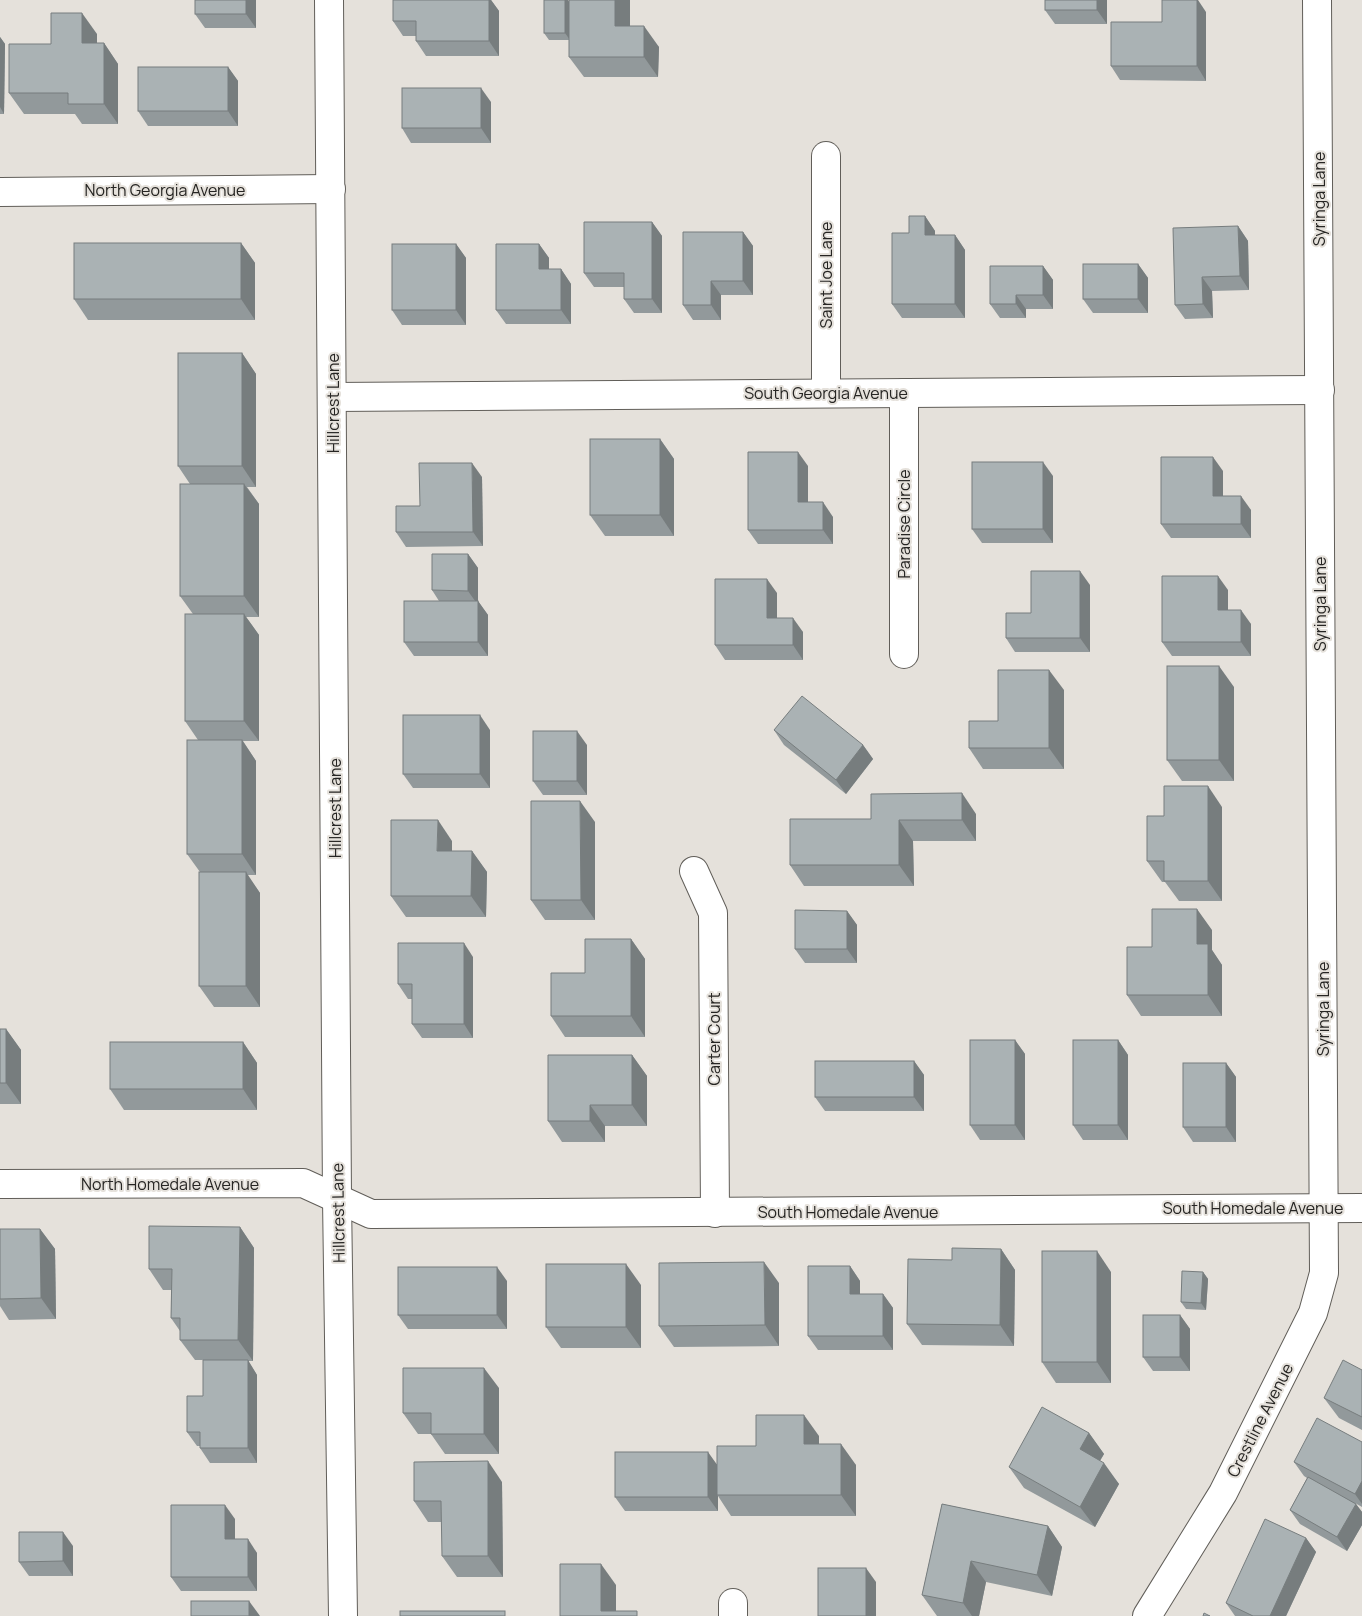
<svg xmlns="http://www.w3.org/2000/svg" width="1362" height="1616" viewBox="0 0 1362 1616" font-family="Manrope,sans-serif">
	<style>
		.lines { fill: none; stroke-linecap: round; stroke-linejoin: round }
		.street-casing { stroke: #615e59; stroke-width: 30 }
		.street { stroke: #fff; stroke-width: 28 }
		.wall { fill: #92999b }
		.shaded-wall { fill: #777d7e }
		.building { fill: #aab2b4; stroke: #777d7e }
		.labels { text-anchor: middle; dominant-baseline: central; stroke-width: 4; stroke-linejoin: round; paint-order: stroke }
		.street-label { font-size: 16px; fill: #262523; stroke: #e5e1db }
	</style>
	<rect width="100%" height="100%" fill="#e5e1db"/>
	<g class="lines">
		<defs>
			<g id="street">
				<polyline points="329,0 337,1199 343,1616"/>
				<polyline points="826,156 826,393"/>
				<polyline points="0,192 331,189"/>
				<polyline points="333,397 1320,390"/>
				<polyline points="904,654 904,393"/>
				<polyline points="694,871 713,913 715,1213"/>
				<polyline points="0,1184 303,1183 371,1214 1362,1208"/>
				<polyline points="733,1616 733,1603"/>
				<polyline points="1147,1616 1223,1493 1313,1313 1324,1273 1317,0"/>
			</g>
		</defs>
		<use href="#street" class="street-casing"/>
		<use href="#street" class="street"/>
	</g>
	<g class="wall">
		<polygon points="256,0 256,28 205,28 195,14"/>
		<polygon points="393,0 491,0 499,11 499,56 426,56 416,41 416,36 403,36 393,21"/>
		<polygon points="1107,0 1107,24 1055,24 1045,10"/>
		<polygon points="569,2 630,26 659,47 658,77 584,77 569,57 569,40 549,40 544,33"/>
		<polygon points="1206,12 1206,81 1120,80 1111,66 1162,22"/>
		<polygon points="97,34 97,43 104,43 118,64 118,124 82,124 75,114 24,114 9,93 51,44"/>
		<polygon points="0,37 5,44 4,114 0,114"/>
		<polygon points="228,67 238,81 238,126 148,126 138,111"/>
		<polygon points="491,102 491,143 411,143 402,128"/>
		<polygon points="925,216 935,231 935,235 955,235 965,250 965,318 902,318 892,304 909,233"/>
		<polygon points="652,222 662,236 662,313 634,313 624,299 624,287 594,287 584,273"/>
		<polygon points="1238,226 1248,241 1249,290 1212,291 1213,318 1185,319 1175,305"/>
		<polygon points="743,232 753,246 753,295 721,295 721,320 693,320 683,305"/>
		<polygon points="241,243 255,263 255,320 88,320 74,299"/>
		<polygon points="456,244 466,258 466,325 402,325 392,310"/>
		<polygon points="539,244 549,258 549,269 561,269 571,284 571,324 506,324 496,310"/>
		<polygon points="1138,264 1148,278 1148,313 1093,313 1083,299"/>
		<polygon points="1043,266 1053,280 1053,309 1026,309 1026,318 1000,318 990,304"/>
		<polygon points="242,353 256,374 256,487 247,487 259,504 259,617 246,617 259,635 259,741 243,741 256,761 256,875 247,875 260,893 260,1007 214,1007 199,986 200,872 187,854 198,740 185,721 193,614 180,596 190,484 178,466"/>
		<polygon points="660,439 674,459 674,536 605,536 590,515"/>
		<polygon points="808,466 808,502 833,517 833,544 758,544 748,530"/>
		<polygon points="1223,471 1223,496 1251,510 1251,538 1171,538 1161,524"/>
		<polygon points="1053,476 1053,543 982,543 972,529"/>
		<polygon points="482,477 483,546 406,547 396,532 420,506"/>
		<polygon points="468,554 478,568 478,601 488,615 488,656 414,656 404,642 439,601 432,590"/>
		<polygon points="1090,585 1090,652 1015,652 1006,638 1031,613"/>
		<polygon points="1228,590 1228,610 1251,624 1251,656 1172,656 1162,642"/>
		<polygon points="777,593 777,618 803,632 803,660 725,660 715,645"/>
		<polygon points="1234,687 1234,781 1182,781 1167,760"/>
		<polygon points="1064,690 1064,769 983,769 969,748 998,721"/>
		<polygon points="490,730 490,788 413,788 403,774"/>
		<polygon points="774,730 863,745 873,759 846,794 784,745"/>
		<polygon points="587,745 587,795 543,795 533,781"/>
		<polygon points="1222,807 1222,901 1179,901 1165,882 1162,882 1147,861"/>
		<polygon points="976,814 976,841 913,841 914,886 804,886 790,865 871,819"/>
		<polygon points="595,822 595,920 545,920 531,900"/>
		<polygon points="452,841 452,851 472,851 487,872 486,917 406,917 391,896"/>
		<polygon points="847,911 857,925 857,963 805,963 795,949"/>
		<polygon points="1212,930 1212,950 1222,965 1222,1016 1141,1016 1127,995 1152,947"/>
		<polygon points="631,939 645,959 645,1037 565,1037 551,1016 585,973"/>
		<polygon points="473,957 473,1038 422,1038 412,1024 412,999 408,999 398,984"/>
		<polygon points="0,1029 6,1029 21,1050 21,1104 0,1104"/>
		<polygon points="1015,1040 1025,1054 1025,1140 980,1140 970,1125"/>
		<polygon points="1118,1040 1128,1055 1128,1140 1083,1140 1073,1125"/>
		<polygon points="243,1042 257,1063 257,1110 124,1110 110,1089"/>
		<polygon points="632,1055 647,1076 647,1126 605,1126 605,1142 562,1142 548,1121"/>
		<polygon points="914,1061 924,1075 924,1111 825,1111 815,1097"/>
		<polygon points="1226,1063 1236,1077 1236,1142 1193,1142 1183,1127"/>
		<polygon points="240,1227 254,1248 253,1361 248,1361 257,1375 257,1463 210,1463 200,1448 200,1446 197,1446 187,1432 203,1396 203,1360 195,1360 180,1340 180,1331 171,1318 171,1290 163,1290 149,1269"/>
		<polygon points="0,1229 40,1229 55,1249 56,1319 9,1320 0,1306"/>
		<polygon points="1001,1249 1015,1270 1014,1346 922,1345 907,1324"/>
		<polygon points="850,1266 860,1281 860,1294 883,1294 893,1308 893,1350 818,1350 808,1336"/>
		<polygon points="1111,1272 1111,1383 1056,1383 1042,1362"/>
		<polygon points="1203,1272 1208,1279 1206,1310 1186,1309 1181,1302"/>
		<polygon points="507,1281 507,1329 408,1329 398,1315"/>
		<polygon points="779,1283 779,1346 674,1347 659,1326"/>
		<polygon points="641,1285 641,1348 561,1348 546,1327"/>
		<polygon points="1180,1315 1190,1329 1190,1371 1153,1371 1143,1357"/>
		<polygon points="1362,1370 1362,1430 1339,1418 1324,1398"/>
		<polygon points="499,1388 499,1454 445,1454 431,1434 418,1434 403,1413"/>
		<polygon points="1089,1433 1104,1454 1100,1461 1119,1484 1095,1527 1024,1488 1009,1467"/>
		<polygon points="819,1436 819,1444 856,1465 856,1516 731,1516 718,1496 718,1511 625,1511 615,1497 717,1464 756,1446"/>
		<polygon points="1362,1442 1362,1507 1355,1503 1362,1512 1362,1525 1347,1551 1300,1524 1290,1510 1307,1478 1304,1476 1294,1462"/>
		<polygon points="502,1482 503,1577 457,1577 442,1556 442,1522 428,1522 414,1501"/>
		<polygon points="942,1504 1048,1526 1062,1547 1052,1596 986,1582 979,1616 937,1616 922,1595"/>
		<polygon points="235,1519 235,1539 257,1553 257,1591 181,1591 171,1577"/>
		<polygon points="1306,1538 1316,1552 1286,1616 1235,1616 1226,1603"/>
		<polygon points="73,1546 73,1576 29,1576 19,1562"/>
	</g>
	<g class="shaded-wall">
		<polygon points="246,0 256,0 256,28 246,14"/>
		<polygon points="489,0 491,0 499,11 499,56 489,41"/>
		<polygon points="565,0 568,0 570,3 570,40 565,33"/>
		<polygon points="615,0 630,0 630,47 615,26"/>
		<polygon points="1097,0 1107,0 1107,24 1097,10"/>
		<polygon points="1197,0 1198,0 1206,12 1206,81 1197,66"/>
		<polygon points="82,13 97,34 97,64 82,43"/>
		<polygon points="644,26 659,47 658,77 644,57"/>
		<polygon points="0,37 5,44 4,114 0,107"/>
		<polygon points="104,43 118,64 118,124 104,104"/>
		<polygon points="228,67 238,81 238,126 228,111"/>
		<polygon points="481,88 491,102 491,143 481,128"/>
		<polygon points="925,216 935,231 935,250 925,235"/>
		<polygon points="652,222 662,236 662,313 652,299"/>
		<polygon points="1238,226 1248,241 1249,290 1240,276"/>
		<polygon points="743,232 753,246 753,295 743,281"/>
		<polygon points="955,235 965,250 965,318 955,304"/>
		<polygon points="241,243 255,263 255,320 241,299"/>
		<polygon points="456,244 466,258 466,325 456,310"/>
		<polygon points="539,244 549,258 549,284 539,269"/>
		<polygon points="1138,264 1148,278 1148,313 1138,299"/>
		<polygon points="1043,266 1053,280 1053,309 1043,295"/>
		<polygon points="561,269 571,284 571,324 561,310"/>
		<polygon points="1202,277 1212,291 1213,318 1203,304"/>
		<polygon points="711,281 721,295 721,320 711,305"/>
		<polygon points="1016,295 1026,309 1026,318 1016,304"/>
		<polygon points="242,353 256,374 256,487 242,466"/>
		<polygon points="660,439 674,459 674,536 660,515"/>
		<polygon points="798,452 808,466 808,517 798,502"/>
		<polygon points="1213,457 1223,471 1223,510 1213,496"/>
		<polygon points="1043,462 1053,476 1053,543 1043,529"/>
		<polygon points="472,463 482,477 483,546 473,532"/>
		<polygon points="244,484 259,504 259,617 244,596"/>
		<polygon points="1241,496 1251,510 1251,538 1241,524"/>
		<polygon points="823,502 833,517 833,544 823,530"/>
		<polygon points="468,554 478,568 478,601 488,615 488,656 478,642 478,605 468,591"/>
		<polygon points="1080,571 1090,585 1090,652 1080,638"/>
		<polygon points="1218,576 1228,590 1228,624 1218,610"/>
		<polygon points="767,579 777,593 777,632 767,618"/>
		<polygon points="1241,610 1251,624 1251,656 1241,642"/>
		<polygon points="244,614 259,635 259,741 244,721"/>
		<polygon points="793,618 803,632 803,660 793,645"/>
		<polygon points="1219,666 1234,687 1234,781 1219,760"/>
		<polygon points="1049,670 1064,690 1064,769 1049,748"/>
		<polygon points="480,715 490,730 490,788 480,774"/>
		<polygon points="577,731 587,745 587,795 577,781"/>
		<polygon points="242,740 256,761 256,875 242,854"/>
		<polygon points="863,745 873,759 846,794 836,780"/>
		<polygon points="1208,786 1222,807 1222,901 1208,881"/>
		<polygon points="962,793 976,814 976,841 962,820"/>
		<polygon points="580,801 595,822 595,920 581,900"/>
		<polygon points="438,820 452,841 452,872 437,851"/>
		<polygon points="899,820 913,841 914,886 899,865"/>
		<polygon points="472,851 487,872 486,917 471,896"/>
		<polygon points="246,872 260,893 260,1007 246,986"/>
		<polygon points="1197,909 1212,930 1212,950 1222,965 1222,1016 1208,995 1197,944"/>
		<polygon points="847,911 857,925 857,963 847,949"/>
		<polygon points="631,939 645,959 645,1037 631,1016"/>
		<polygon points="464,943 473,957 473,1038 464,1024"/>
		<polygon points="6,1029 21,1050 21,1104 6,1083"/>
		<polygon points="1015,1040 1025,1054 1025,1140 1015,1125"/>
		<polygon points="1118,1040 1128,1055 1128,1140 1118,1125"/>
		<polygon points="243,1042 257,1063 257,1110 243,1089"/>
		<polygon points="632,1055 647,1076 647,1126 632,1105"/>
		<polygon points="914,1061 924,1075 924,1111 914,1097"/>
		<polygon points="1226,1063 1236,1077 1236,1142 1226,1127"/>
		<polygon points="590,1105 605,1126 605,1142 590,1121"/>
		<polygon points="240,1227 254,1248 253,1361 238,1340"/>
		<polygon points="40,1229 55,1249 56,1319 41,1298"/>
		<polygon points="1001,1249 1015,1270 1014,1346 1000,1325"/>
		<polygon points="1097,1251 1111,1272 1111,1383 1097,1362"/>
		<polygon points="764,1262 779,1283 779,1346 765,1325"/>
		<polygon points="626,1264 641,1285 641,1348 626,1327"/>
		<polygon points="850,1266 860,1281 860,1308 850,1294"/>
		<polygon points="497,1267 507,1281 507,1329 497,1315"/>
		<polygon points="1203,1272 1208,1279 1206,1310 1201,1303"/>
		<polygon points="883,1294 893,1308 893,1350 883,1336"/>
		<polygon points="1180,1315 1190,1329 1190,1371 1180,1357"/>
		<polygon points="248,1360 257,1375 257,1463 248,1448"/>
		<polygon points="484,1368 499,1388 499,1454 484,1434"/>
		<polygon points="804,1415 819,1436 819,1465 804,1444"/>
		<polygon points="1089,1433 1104,1454 1094,1470 1080,1449"/>
		<polygon points="841,1444 856,1465 856,1516 841,1495"/>
		<polygon points="708,1452 718,1466 717,1495 718,1496 718,1511 708,1497"/>
		<polygon points="488,1461 502,1482 503,1577 488,1556"/>
		<polygon points="1104,1463 1119,1484 1095,1527 1080,1507"/>
		<polygon points="1362,1481 1362,1504 1355,1494"/>
		<polygon points="1356,1504 1362,1512 1362,1525 1347,1551 1337,1537"/>
		<polygon points="225,1505 235,1519 235,1553 225,1539"/>
		<polygon points="1048,1526 1062,1547 1052,1596 1037,1575"/>
		<polygon points="63,1532 73,1546 73,1576 63,1561"/>
		<polygon points="1306,1538 1316,1552 1286,1616 1270,1616"/>
		<polygon points="248,1539 257,1553 257,1591 248,1577"/>
		<polygon points="971,1561 986,1582 979,1616 972,1616 963,1603"/>
		<polygon points="601,1564 616,1585 616,1616 601,1611"/>
		<polygon points="866,1568 876,1582 876,1616 866,1616"/>
		<polygon points="249,1601 260,1616 249,1616"/>
	</g>
	<g class="building">
		<rect x="195" y="0" width="51" height="14"/>
		<polygon points="393,0 489,0 489,41 416,41 416,21 393,21"/>
		<rect x="544" y="0" width="21" height="33"/>
		<polygon points="569,0 615,0 615,26 644,26 644,57 569,57"/>
		<rect x="1045" y="0" width="52" height="10"/>
		<polygon points="1162,0 1197,0 1197,66 1111,66 1111,22 1162,22"/>
		<polygon points="51,13 82,13 82,43 104,43 104,104 68,104 68,93 9,93 9,44 51,44"/>
		<rect x="138" y="67" width="90" height="44"/>
		<rect x="402" y="88" width="79" height="40"/>
		<polygon points="909,216 925,216 925,235 955,235 955,304 892,304 892,233 909,233"/>
		<polygon points="584,222 652,222 652,299 624,299 624,273 584,273"/>
		<polygon points="1238,226 1240,276 1202,277 1203,304 1175,305 1173,228"/>
		<polygon points="683,232 743,232 743,281 711,281 711,305 683,305"/>
		<rect x="74" y="243" width="167" height="56"/>
		<rect x="392" y="244" width="64" height="66"/>
		<polygon points="496,244 539,244 539,269 561,269 561,310 496,310"/>
		<rect x="1083" y="264" width="55" height="35"/>
		<polygon points="990,266 1043,266 1043,295 1016,295 1016,304 990,304"/>
		<rect x="178" y="353" width="64" height="113"/>
		<rect x="590" y="439" width="70" height="76"/>
		<polygon points="748,452 798,452 798,502 823,502 823,530 748,530"/>
		<polygon points="1161,457 1213,457 1213,496 1241,496 1241,524 1161,524"/>
		<rect x="972" y="462" width="71" height="67"/>
		<polygon points="419,463 472,463 473,532 396,532 396,506 420,506"/>
		<rect x="180" y="484" width="64" height="112"/>
		<polygon points="432,554 468,554 468,591 432,590"/>
		<polygon points="1031,571 1080,571 1080,638 1006,638 1006,613 1031,613"/>
		<polygon points="1162,576 1218,576 1218,610 1241,610 1241,642 1162,642"/>
		<polygon points="715,579 767,579 767,618 793,618 793,645 715,645"/>
		<rect x="404" y="601" width="74" height="41"/>
		<rect x="185" y="614" width="59" height="107"/>
		<rect x="1167" y="666" width="52" height="94"/>
		<polygon points="998,670 1049,670 1049,748 969,748 969,721 998,721"/>
		<polygon points="802,696 863,745 836,780 774,730"/>
		<rect x="403" y="715" width="77" height="59"/>
		<rect x="533" y="731" width="44" height="50"/>
		<rect x="187" y="740" width="55" height="114"/>
		<polygon points="1164,786 1208,786 1208,881 1164,881 1164,861 1147,861 1147,816 1164,816"/>
		<polygon points="962,793 962,820 899,820 899,865 790,865 790,819 871,819 871,794"/>
		<polygon points="531,801 580,801 581,900 531,900"/>
		<polygon points="391,820 438,820 437,851 472,851 471,896 391,896"/>
		<rect x="199" y="872" width="47" height="114"/>
		<polygon points="1152,909 1197,909 1197,944 1208,944 1208,995 1127,995 1127,947 1152,947"/>
		<polygon points="795,910 847,911 847,949 795,949"/>
		<polygon points="585,939 631,939 631,1016 551,1016 551,973 585,973"/>
		<polygon points="398,943 464,943 464,1024 412,1024 412,984 398,984"/>
		<rect x="0" y="1029" width="6" height="54"/>
		<rect x="970" y="1040" width="45" height="85"/>
		<rect x="1073" y="1040" width="45" height="85"/>
		<rect x="110" y="1042" width="133" height="47"/>
		<polygon points="548,1055 632,1055 632,1105 590,1105 590,1121 548,1121"/>
		<rect x="815" y="1061" width="99" height="36"/>
		<rect x="1183" y="1063" width="43" height="64"/>
		<polygon points="149,1226 240,1227 238,1340 180,1340 180,1318 171,1318 172,1269 149,1269"/>
		<polygon points="0,1229 40,1229 41,1298 0,1299"/>
		<polygon points="952,1248 1001,1249 1000,1325 907,1324 908,1259 952,1260"/>
		<rect x="1042" y="1251" width="55" height="111"/>
		<polygon points="764,1262 765,1325 659,1326 659,1263"/>
		<rect x="546" y="1264" width="80" height="63"/>
		<polygon points="808,1266 850,1266 850,1294 883,1294 883,1336 808,1336"/>
		<rect x="398" y="1267" width="99" height="48"/>
		<polygon points="1182,1271 1203,1272 1201,1303 1181,1302"/>
		<rect x="1143" y="1315" width="37" height="42"/>
		<polygon points="203,1360 248,1360 248,1448 200,1448 200,1432 187,1432 187,1396 203,1396"/>
		<polygon points="1343,1360 1362,1370 1362,1417 1324,1398"/>
		<polygon points="403,1368 484,1368 484,1434 431,1434 431,1413 403,1413"/>
		<polygon points="1042,1407 1089,1433 1080,1449 1104,1463 1080,1507 1009,1467"/>
		<polygon points="756,1415 804,1415 804,1444 841,1444 841,1495 717,1495 717,1446 756,1446"/>
		<polygon points="1317,1418 1362,1442 1362,1481 1355,1494 1294,1462"/>
		<rect x="615" y="1452" width="93" height="45"/>
		<polygon points="488,1461 488,1556 442,1556 441,1501 414,1501 414,1462"/>
		<polygon points="1308,1477 1356,1504 1337,1537 1290,1510"/>
		<polygon points="942,1504 1048,1526 1037,1575 971,1561 963,1603 922,1595"/>
		<polygon points="171,1505 225,1505 225,1539 248,1539 248,1577 171,1577"/>
		<polygon points="1265,1519 1306,1538 1270,1616 1253,1616 1226,1603"/>
		<polygon points="19,1532 63,1532 63,1561 19,1562"/>
		<polygon points="560,1564 601,1564 601,1611 637,1611 637,1616 560,1616"/>
		<rect x="818" y="1568" width="48" height="48"/>
		<rect x="191" y="1601" width="58" height="15"/>
		<rect x="400" y="1611" width="105" height="5"/>
		<polygon points="1204,1613 1210,1616 1203,1616"/>
	</g>
	<g class="labels">
		<g class="street-label">
			<text x="165" y="190">North Georgia Avenue</text>
			<text transform="translate(1319 199) rotate(-90)">Syringa Lane</text>
			<text transform="translate(826 275) rotate(-90)">Saint Joe Lane</text>
			<text x="826" y="393">South Georgia Avenue</text>
			<text transform="translate(333 403) rotate(-90)">Hillcrest Lane</text>
			<text transform="translate(904 524) rotate(-90)">Paradise Circle</text>
			<text transform="translate(1320 604) rotate(-90)">Syringa Lane</text>
			<text transform="translate(335 808) rotate(-90)">Hillcrest Lane</text>
			<text transform="translate(1323 1009) rotate(-90)">Syringa Lane</text>
			<text transform="translate(714 1039) rotate(-90)">Carter Court</text>
			<text x="170" y="1184">North Homedale Avenue</text>
			<text x="1253" y="1208">South Homedale Avenue</text>
			<text x="848" y="1212">South Homedale Avenue</text>
			<text transform="translate(338 1213) rotate(-91)">Hillcrest Lane</text>
			<text transform="translate(1260 1420) rotate(-63)">Crestline Avenue</text>
		</g>
	</g>
</svg>
